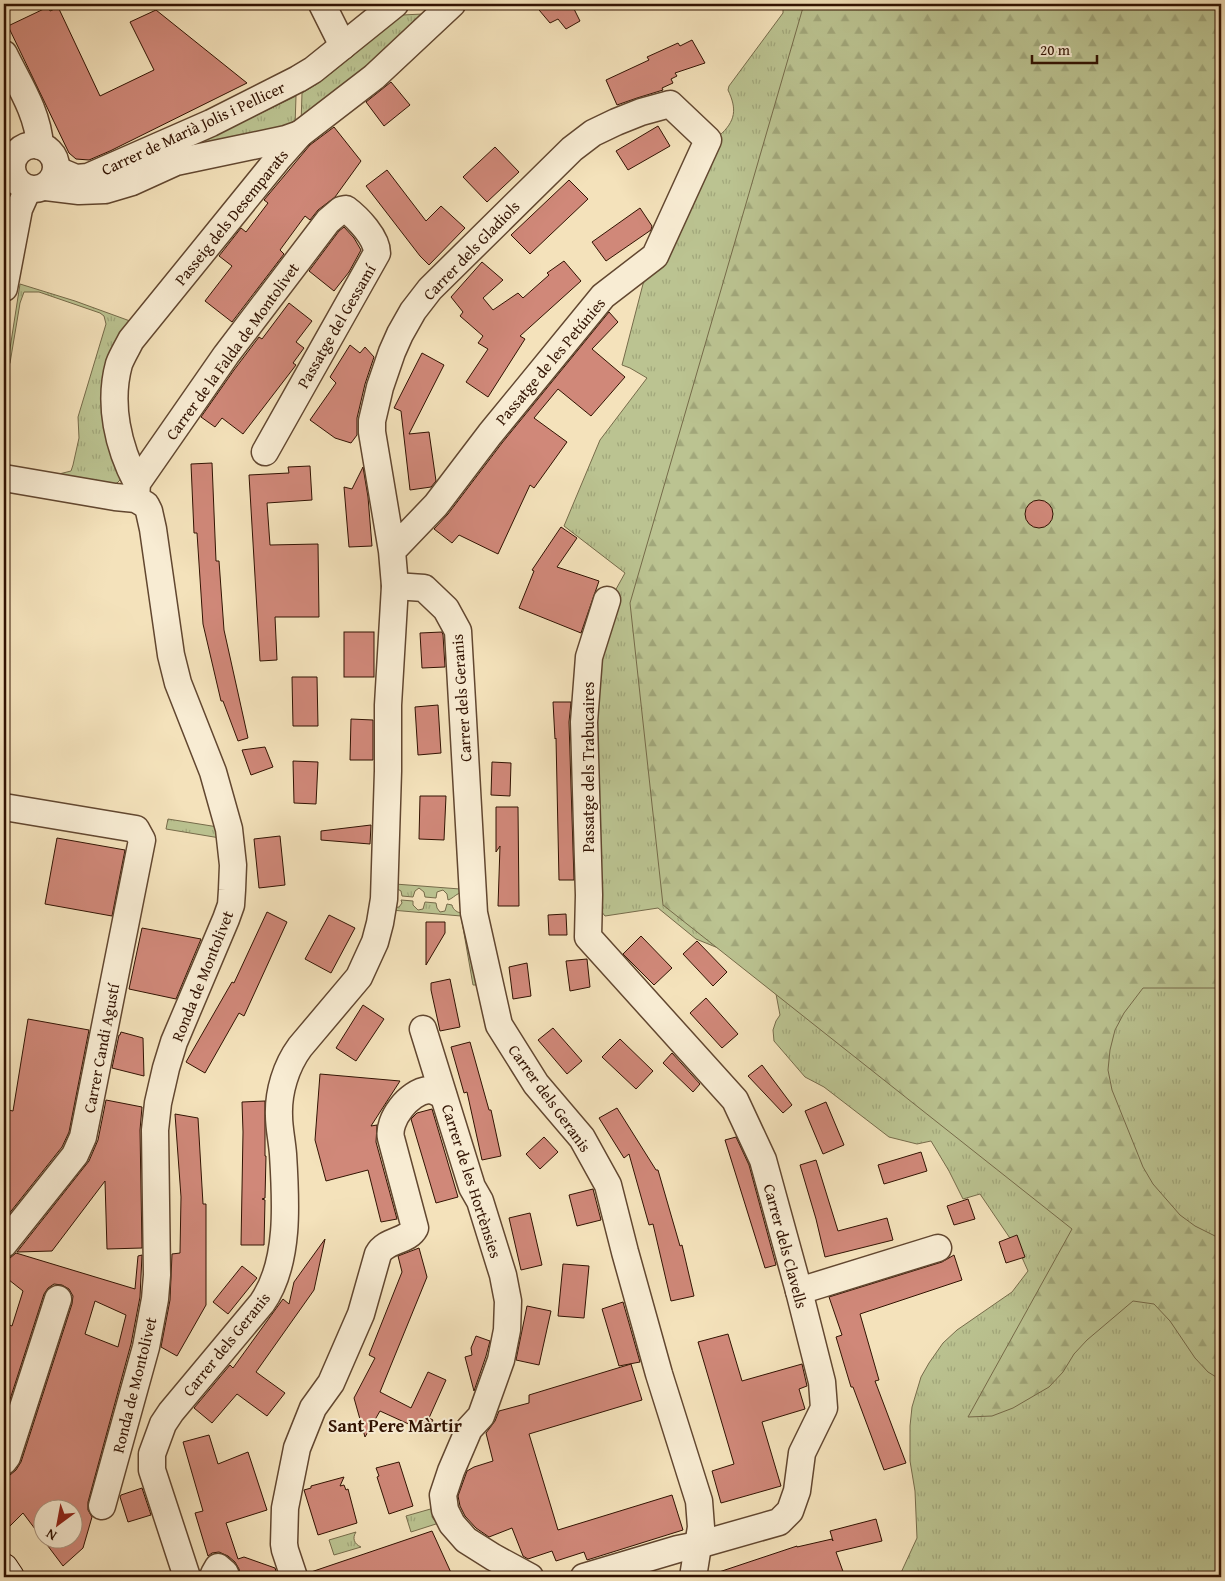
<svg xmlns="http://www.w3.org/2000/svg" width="1225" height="1581" viewBox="0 0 1225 1581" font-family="'Gentium Book Plus',serif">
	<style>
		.grass { fill: url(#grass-tufts); stroke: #766b4a }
		.forest { fill: url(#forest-firs); stroke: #766b4a }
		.building { fill: #d08879; stroke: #321302; fill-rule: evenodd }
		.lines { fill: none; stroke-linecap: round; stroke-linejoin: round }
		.street-casing { stroke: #624730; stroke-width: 29 }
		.secondary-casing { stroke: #321302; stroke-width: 30 }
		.street { stroke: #f8ecd3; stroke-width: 26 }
		.secondary { stroke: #f8ecd3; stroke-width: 28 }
		.labels { text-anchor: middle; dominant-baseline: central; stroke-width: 4; stroke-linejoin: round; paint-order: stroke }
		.street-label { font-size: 16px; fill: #321302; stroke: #f8ecd3 }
		.neighbourhood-label { font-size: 18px; font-weight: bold; fill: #321302; stroke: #f8ecd3 }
	</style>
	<defs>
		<pattern id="grass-tufts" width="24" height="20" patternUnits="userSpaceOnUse" patternTransform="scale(1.25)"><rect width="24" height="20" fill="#bbc391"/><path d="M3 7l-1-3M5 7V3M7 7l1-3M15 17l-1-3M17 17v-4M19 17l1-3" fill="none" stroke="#a1a77b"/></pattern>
		<pattern id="forest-firs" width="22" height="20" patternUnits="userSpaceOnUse" patternTransform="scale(1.25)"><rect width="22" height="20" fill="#bbc391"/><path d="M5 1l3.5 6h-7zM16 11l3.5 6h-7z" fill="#a1a77b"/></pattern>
	</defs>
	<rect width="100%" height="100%" fill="#f4e2bb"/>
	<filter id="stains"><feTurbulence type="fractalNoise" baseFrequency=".004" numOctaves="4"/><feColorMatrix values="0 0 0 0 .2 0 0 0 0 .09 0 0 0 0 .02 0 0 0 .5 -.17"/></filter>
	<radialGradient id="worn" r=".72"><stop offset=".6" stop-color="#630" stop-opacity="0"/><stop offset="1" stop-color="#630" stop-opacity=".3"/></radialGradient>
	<g class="grass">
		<polygon points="442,4 301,124 302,93 317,84 335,70 402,15 423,14"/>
		<path d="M 783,4 L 1221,4 L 1221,1577 L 899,1577 L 917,1538 L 915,1491 L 910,1461 L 910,1426 L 912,1407 L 921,1377 L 929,1363 L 943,1343 L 957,1330 L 1012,1292 L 1028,1271 L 1020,1253 L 980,1194 L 963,1199 L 949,1171 L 931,1141 L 917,1144 L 889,1137 L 824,1087 L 805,1077 L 774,1041 L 773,1030 L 776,1021 L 780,1015 L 776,994 L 723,950 L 696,939 L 658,908 L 605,916 L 601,911 L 593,691 L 615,591 L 625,573 L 564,526 L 600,440 L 647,378 L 630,368 L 622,365 L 643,284 L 719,136 C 736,121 737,109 728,90 L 729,86 L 783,13 Z"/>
		<polygon points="296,96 295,127 170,154 224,131"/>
		<polygon points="20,284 75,301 141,325 123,349 126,474 115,485 4,470 4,465 59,474 71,471 73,465 79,438 78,417 106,324 104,316 100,313 39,292 24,292 20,303 10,363 7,368"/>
		<polygon points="168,819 218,827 220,838 166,829"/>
		<path d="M 457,850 L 461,850 L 464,892 C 456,893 454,898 448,900 L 447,894 L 443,890 L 437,892 L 436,898 L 425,897 L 424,892 L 419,888 L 415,891 L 413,897 L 402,896 L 401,891 L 394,887 L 395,884 L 460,889 Z"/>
		<path d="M 401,900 L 413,901 L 413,905 L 418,910 L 423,909 L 425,902 L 436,903 L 437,908 L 440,912 L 445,911 L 447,904 L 452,905 C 453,910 458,913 462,913 L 466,924 L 476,985 L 473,985 L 461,916 L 391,910 L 392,908 L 399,907 L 402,903 Z"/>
		<polygon points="434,1508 432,1517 435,1521 439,1523 411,1532 406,1516"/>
		<path d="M 356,1532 C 352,1538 354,1544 361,1547 L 334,1555 L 329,1540 Z"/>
	</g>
	<polygon class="forest" points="804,4 1221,4 1221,988 1143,988 1124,1013 1115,1030 1110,1050 1108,1070 1112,1090 1143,1167 1153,1184 1180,1215 1195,1226 1221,1239 1221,1380 1208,1372 1195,1358 1170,1321 1154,1304 1133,1301 1087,1340 1074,1354 1063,1372 1049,1387 1013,1408 992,1416 968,1417 1072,1229 663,905 630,603"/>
	<g class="building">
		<polygon points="534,4 583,4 574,9 580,21 566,29 558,19 550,23"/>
		<polygon points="48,7 50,11 57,8 59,9 100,96 154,70 130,22 156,10 247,83 110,151 89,160 76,159 69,153 8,26"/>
		<polygon points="692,40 705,63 675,73 677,76 671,79 673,83 662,88 663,90 637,98 617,105 606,80 649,60 647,57 678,43 680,46"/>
		<polygon points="391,82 410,105 384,126 366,102"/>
		<polygon points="658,126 670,146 628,170 616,151"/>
		<polygon points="334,127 361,161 335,197 318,210 310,220 305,216 280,250 284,254 232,322 205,301 232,266 219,256 241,228 246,232 268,203 264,200 310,145"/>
		<polygon points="495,147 519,172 487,202 463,177"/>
		<polygon points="387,170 426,221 441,206 465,228 429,265 420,256 366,186"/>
		<polygon points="569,180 588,199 530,254 511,235"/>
		<polygon points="640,208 652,226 651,230 606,261 592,242"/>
		<polygon points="344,227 354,238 361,250 349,272 334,291 309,271 339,231"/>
		<polygon points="564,261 581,281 520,336 525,339 488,397 466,382 488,349 478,343 483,336 460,316 463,312 451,297 482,262 503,280 483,298 493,310 518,293 523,298 549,275 547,273"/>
		<polygon points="289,303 312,321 296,342 304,348 293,363 296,365 243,434 222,418 215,427 201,417 234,370 259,337 262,339"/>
		<polygon points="609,312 618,322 592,349 625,377 591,416 558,389 534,418 567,442 534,488 530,485 498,554 459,535 452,543 434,529 448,514 502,443"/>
		<polygon points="350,345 360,353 365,347 374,357 365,384 357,418 357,435 351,443 335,438 310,420 336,383 330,377"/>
		<polygon points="422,353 444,365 409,434 429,432 436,481 431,487 410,490 401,411 394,408"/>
		<polygon points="212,463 216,561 219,561 224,630 248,738 238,741 223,701 221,701 203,624 197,533 194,533 191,464"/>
		<polygon points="310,466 312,500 267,503 270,545 318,544 319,617 275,617 277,660 260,661 249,475 289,473 288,467"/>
		<polygon points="363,467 368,497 372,546 349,547 344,487 352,489"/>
		<circle cx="1039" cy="514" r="14"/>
		<polygon points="561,527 577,538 557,567 599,581 581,633 519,608 534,571 532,570"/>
		<rect x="344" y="632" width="30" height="45"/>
		<polygon points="442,632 443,635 445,667 422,668 420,633"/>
		<polygon points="292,677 317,677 318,726 293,726"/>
		<polygon points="553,702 571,702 569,722 574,880 559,880 556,738 555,739"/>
		<polygon points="438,705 441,753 418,755 415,707"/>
		<polygon points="351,719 373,720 373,760 350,760"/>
		<polygon points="265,747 273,767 251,775 242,750"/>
		<polygon points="293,761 318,762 316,804 294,803"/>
		<polygon points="492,762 511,763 510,796 491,795"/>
		<polygon points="420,796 446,796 444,840 419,839"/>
		<polygon points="496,807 518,807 519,906 498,906 500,846 496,852"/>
		<polygon points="371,825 370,844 321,840 321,831"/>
		<polygon points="280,836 285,885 259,888 254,839"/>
		<polygon points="57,838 125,850 112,916 45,904"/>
		<polygon points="267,912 287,922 244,1016 239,1013 205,1073 186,1062 232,982 234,983"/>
		<polygon points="566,914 567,935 549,935 548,915"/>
		<polygon points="329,915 355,928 331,973 305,959"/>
		<polygon points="426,922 445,922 445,933 426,965"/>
		<polygon points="142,928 201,939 176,999 129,989"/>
		<polygon points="641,936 672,968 654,985 623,954"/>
		<polygon points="697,941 727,972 713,986 683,954"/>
		<polygon points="587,959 590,987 570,991 566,961"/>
		<polygon points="527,963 531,996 513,999 509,967"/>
		<polygon points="450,979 460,1027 440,1031 431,990 431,983"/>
		<polygon points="706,998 738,1034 722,1048 690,1013"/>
		<polygon points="363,1005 384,1019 356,1061 336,1048"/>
		<polygon points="28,1019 89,1030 69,1132 62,1147 4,1220 4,1109 13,1111"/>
		<polygon points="553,1028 582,1061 567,1074 538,1040"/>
		<polygon points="121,1032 143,1038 144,1076 112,1068 119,1035 120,1035"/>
		<polygon points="620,1039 653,1071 636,1089 602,1057"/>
		<polygon points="470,1042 489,1110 491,1110 501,1156 482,1160 467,1092 464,1093 451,1047"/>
		<polygon points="672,1053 700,1084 693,1092 663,1063"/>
		<polygon points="762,1065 792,1105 783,1113 748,1076"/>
		<polygon points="320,1074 400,1081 371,1126 377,1125 376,1142 397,1219 381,1222 368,1170 326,1181 315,1140"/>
		<polygon points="106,1100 142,1107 140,1130 142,1248 107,1249 105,1181 52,1251 17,1252 89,1161 98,1140"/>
		<polygon points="265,1101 265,1156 266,1156 265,1198 262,1199 265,1200 264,1245 241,1245 243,1132 242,1102"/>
		<polygon points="826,1102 844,1145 823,1154 805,1111"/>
		<polygon points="617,1108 656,1170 658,1170 680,1246 682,1245 694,1296 671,1301 653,1224 649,1225 629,1154 624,1158 599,1118"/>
		<polygon points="432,1109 458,1197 436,1203 411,1119 417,1113"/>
		<polygon points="175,1114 198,1118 203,1204 206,1204 206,1305 177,1356 161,1347 170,1300 172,1254 180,1253 181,1197"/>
		<polygon points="544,1137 558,1152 540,1169 526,1154"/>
		<polygon points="736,1137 749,1165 776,1265 765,1268 725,1140"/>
		<polygon points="921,1152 927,1171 884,1184 878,1165"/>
		<polygon points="816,1160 838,1231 887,1218 893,1240 825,1257 816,1219 800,1165"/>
		<polygon points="593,1189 601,1220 577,1226 569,1195"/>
		<polygon points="968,1199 975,1219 954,1225 947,1206"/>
		<polygon points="530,1213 542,1265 521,1270 509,1218"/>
		<polygon points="1017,1235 1025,1257 1006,1263 999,1242"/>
		<polygon points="325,1239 314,1290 256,1372 285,1393 267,1416 237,1394 212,1423 194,1408 230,1365 233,1368 283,1299 289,1304 294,1282"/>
		<polygon points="419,1248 427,1277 380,1392 411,1408 428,1372 446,1380 429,1418 433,1420 426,1432 380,1411 365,1437 354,1398 375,1358 369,1355 402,1272 398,1256"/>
		<path d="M 16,1253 L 135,1289 L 138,1256 L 142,1255 L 140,1297 L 131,1344 L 88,1502 L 88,1510 L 92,1517 L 83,1548 L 63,1566 L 23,1513 L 4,1532 L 4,1476 L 10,1475 L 16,1470 L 21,1462 L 72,1304 L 73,1296 L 69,1289 L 62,1285 L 54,1284 L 48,1288 L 44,1294 L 4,1418 L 4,1323 L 12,1326 L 23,1291 L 4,1276 L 4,1259 L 10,1258 ZM 95,1301 L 126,1315 L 118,1347 L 85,1334 ZM 42,1508 L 72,1508 L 72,1538 L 42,1538 Z"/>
		<polygon points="954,1255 962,1280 860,1314 879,1380 875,1381 906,1463 884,1470 853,1387 851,1387 836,1337 842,1335 829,1297 942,1262"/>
		<polygon points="563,1264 589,1266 584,1318 558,1316"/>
		<polygon points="242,1266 257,1278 228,1314 213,1302"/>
		<polygon points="623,1302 640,1362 619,1366 602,1309"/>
		<polygon points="527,1306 551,1311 539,1365 516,1360"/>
		<polygon points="728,1334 742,1381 802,1364 807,1386 799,1389 805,1409 762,1422 781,1486 721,1503 712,1471 734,1464 698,1342"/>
		<polygon points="476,1336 490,1341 486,1356 474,1391 465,1357 472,1355 471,1348"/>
		<polygon points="631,1364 642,1400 529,1434 558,1530 672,1495 683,1530 587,1560 584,1552 556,1561 552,1551 528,1559 523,1556 512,1528 489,1537 476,1528 465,1516 460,1506 458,1496 467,1471 474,1467 493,1461 486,1433 495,1421 499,1411 529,1403 529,1395"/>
		<polygon points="209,1435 218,1464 248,1452 267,1510 226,1523 238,1559 244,1557 275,1568 278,1577 241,1577 239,1569 235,1562 228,1556 219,1552 212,1553 208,1556 195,1513 203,1511 183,1442"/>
		<polygon points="399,1462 413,1506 389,1514 377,1477 379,1476 376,1468"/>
		<polygon points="344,1477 340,1486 344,1485 346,1490 348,1489 357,1523 318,1535 304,1490 311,1488 311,1486"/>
		<polygon points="142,1488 151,1515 128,1522 120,1497 121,1495"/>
		<polygon points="876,1519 882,1541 836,1552 845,1577 714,1577 713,1574 797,1546 797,1547 832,1539 833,1541 830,1531"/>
		<polygon points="432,1531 453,1577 309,1577 308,1573"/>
	</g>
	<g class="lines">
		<defs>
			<g id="street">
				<polyline points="322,4 343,46"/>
				<path d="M 4,54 C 18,83 38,112 40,146"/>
				<circle cx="34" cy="167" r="22"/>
				<polyline points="57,170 76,178 88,177 211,123 298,79 313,70 395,4"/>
				<polyline points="46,187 79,191 105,190 132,182 176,162 286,139 300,134"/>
				<polyline points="4,288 19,209 28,189"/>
				<polyline points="4,478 115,497 136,499 146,505 149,511 153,529 171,655 178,683 213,772 229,829 233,865 232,890 231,905 226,919 174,1042 166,1068 158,1103 155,1130 157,1275 155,1299 146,1347 102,1506"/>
				<path d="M 137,483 C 118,447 108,404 119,364 C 122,356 127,348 131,340 L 277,160 L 300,134 L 374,77 L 452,4"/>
				<path d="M 136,499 L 137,483 L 226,355 L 328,221 L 341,210 L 346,209 C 358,218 377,238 377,253 L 265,452"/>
				<polyline points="395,586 424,588 446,609 458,631 474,913 499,1025 536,1084 582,1138 608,1185 625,1252 659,1374 699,1501 701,1527 693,1577"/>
				<polyline points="4,807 136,829 142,840 83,1137 75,1155 4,1244"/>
				<polyline points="423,1029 472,1187 480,1201 503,1275 508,1301 507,1330 501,1360 481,1416 469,1429 451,1471 443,1495 445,1510 452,1524 466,1540 493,1557 530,1577"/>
				<polyline points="799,1291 938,1248"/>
				<polyline points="4,1461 7,1457 58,1299"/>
				<path d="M 187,1577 L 152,1470 L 152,1454 L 163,1424 L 171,1412 L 262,1303 C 290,1263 286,1201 283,1154 C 282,1141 279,1128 279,1116 C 278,1092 286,1066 300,1047 L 359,977 L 375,942 L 380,923 L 384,899 L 388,771 L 388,705 L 395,586 L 392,551 L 372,432 L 372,421 L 380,387 L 392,352 L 400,334 L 413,311 L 430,289 L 572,149 L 593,133 L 616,122 L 641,112 L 670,104 L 708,140 L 655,256 L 603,296 L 490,434 L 436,505 L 392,551"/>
				<polyline points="218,1577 214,1574 218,1567 225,1573 226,1577"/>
				<path d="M 294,1577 L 285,1550 L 284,1544 L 285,1508 L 297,1448 L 313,1408 L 331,1383 L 361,1314 L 378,1254 C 386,1239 408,1242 415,1228 L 391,1138 C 387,1120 409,1092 428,1090 C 434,1090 438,1093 443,1095"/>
				<polyline points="584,1577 678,1549 698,1545 779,1522 790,1511 797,1491 802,1453 824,1408 822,1382 799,1291 763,1160 735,1100 588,937 589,895 584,722 589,657 607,600"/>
			</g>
			<polyline id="secondary" points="4,1568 10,1577"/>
		</defs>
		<use href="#street" class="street-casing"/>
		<use href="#secondary" class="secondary-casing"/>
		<use href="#street" class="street"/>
		<use href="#secondary" class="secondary"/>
	</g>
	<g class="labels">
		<g class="street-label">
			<text transform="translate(193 128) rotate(-25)">Carrer de Marià Jolis i Pellicer</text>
			<text transform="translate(231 217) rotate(-51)">Passeig dels Desemparats</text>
			<text transform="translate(471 250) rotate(-46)">Carrer dels Gladiols</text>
			<text transform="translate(336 326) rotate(-60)">Passatge del Gessamí</text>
			<text transform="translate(232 351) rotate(-54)">Carrer de la Falda de Montolivet</text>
			<text transform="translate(550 361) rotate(-50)">Passatge de les Petúnies</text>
			<text transform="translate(461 698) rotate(-94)">Carrer dels Geranis</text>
			<text transform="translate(588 767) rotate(-90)">Passatge dels Trabucaires</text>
			<text transform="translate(202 976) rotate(-68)">Ronda de Montolivet</text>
			<text transform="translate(101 1048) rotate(-79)">Carrer Candi Agustí</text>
			<text transform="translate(550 1098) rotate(54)">Carrer dels Geranis</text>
			<text transform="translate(472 1181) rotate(72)">Carrer de les Hortènsies</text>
			<text transform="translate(786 1246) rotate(75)">Carrer dels Clavells</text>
			<text transform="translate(226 1344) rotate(-51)">Carrer dels Geranis</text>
			<text transform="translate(134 1385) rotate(-76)">Ronda de Montolivet</text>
		</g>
		<g class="neighbourhood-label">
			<text x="395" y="1425">Sant Pere Màrtir</text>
		</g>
	</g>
	<rect width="1225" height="1581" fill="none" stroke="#f4e2bb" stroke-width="20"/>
	<rect x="5" y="5" width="1215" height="1571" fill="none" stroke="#321302" stroke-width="2.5"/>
	<rect x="10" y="10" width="1205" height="1561" fill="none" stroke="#321302"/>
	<g transform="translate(58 1524) rotate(212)"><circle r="24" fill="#f8ecd3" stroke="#a9957f"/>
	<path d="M0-4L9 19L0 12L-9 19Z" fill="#8f2418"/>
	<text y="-8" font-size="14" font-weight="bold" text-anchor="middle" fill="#321302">N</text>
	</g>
	<path d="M1032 55v8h65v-8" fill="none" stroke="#321302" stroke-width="2.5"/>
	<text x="1040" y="55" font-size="15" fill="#321302" stroke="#f8ecd3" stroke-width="4" paint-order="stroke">20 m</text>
	<rect width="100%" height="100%" filter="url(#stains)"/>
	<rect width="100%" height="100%" fill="url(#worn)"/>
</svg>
